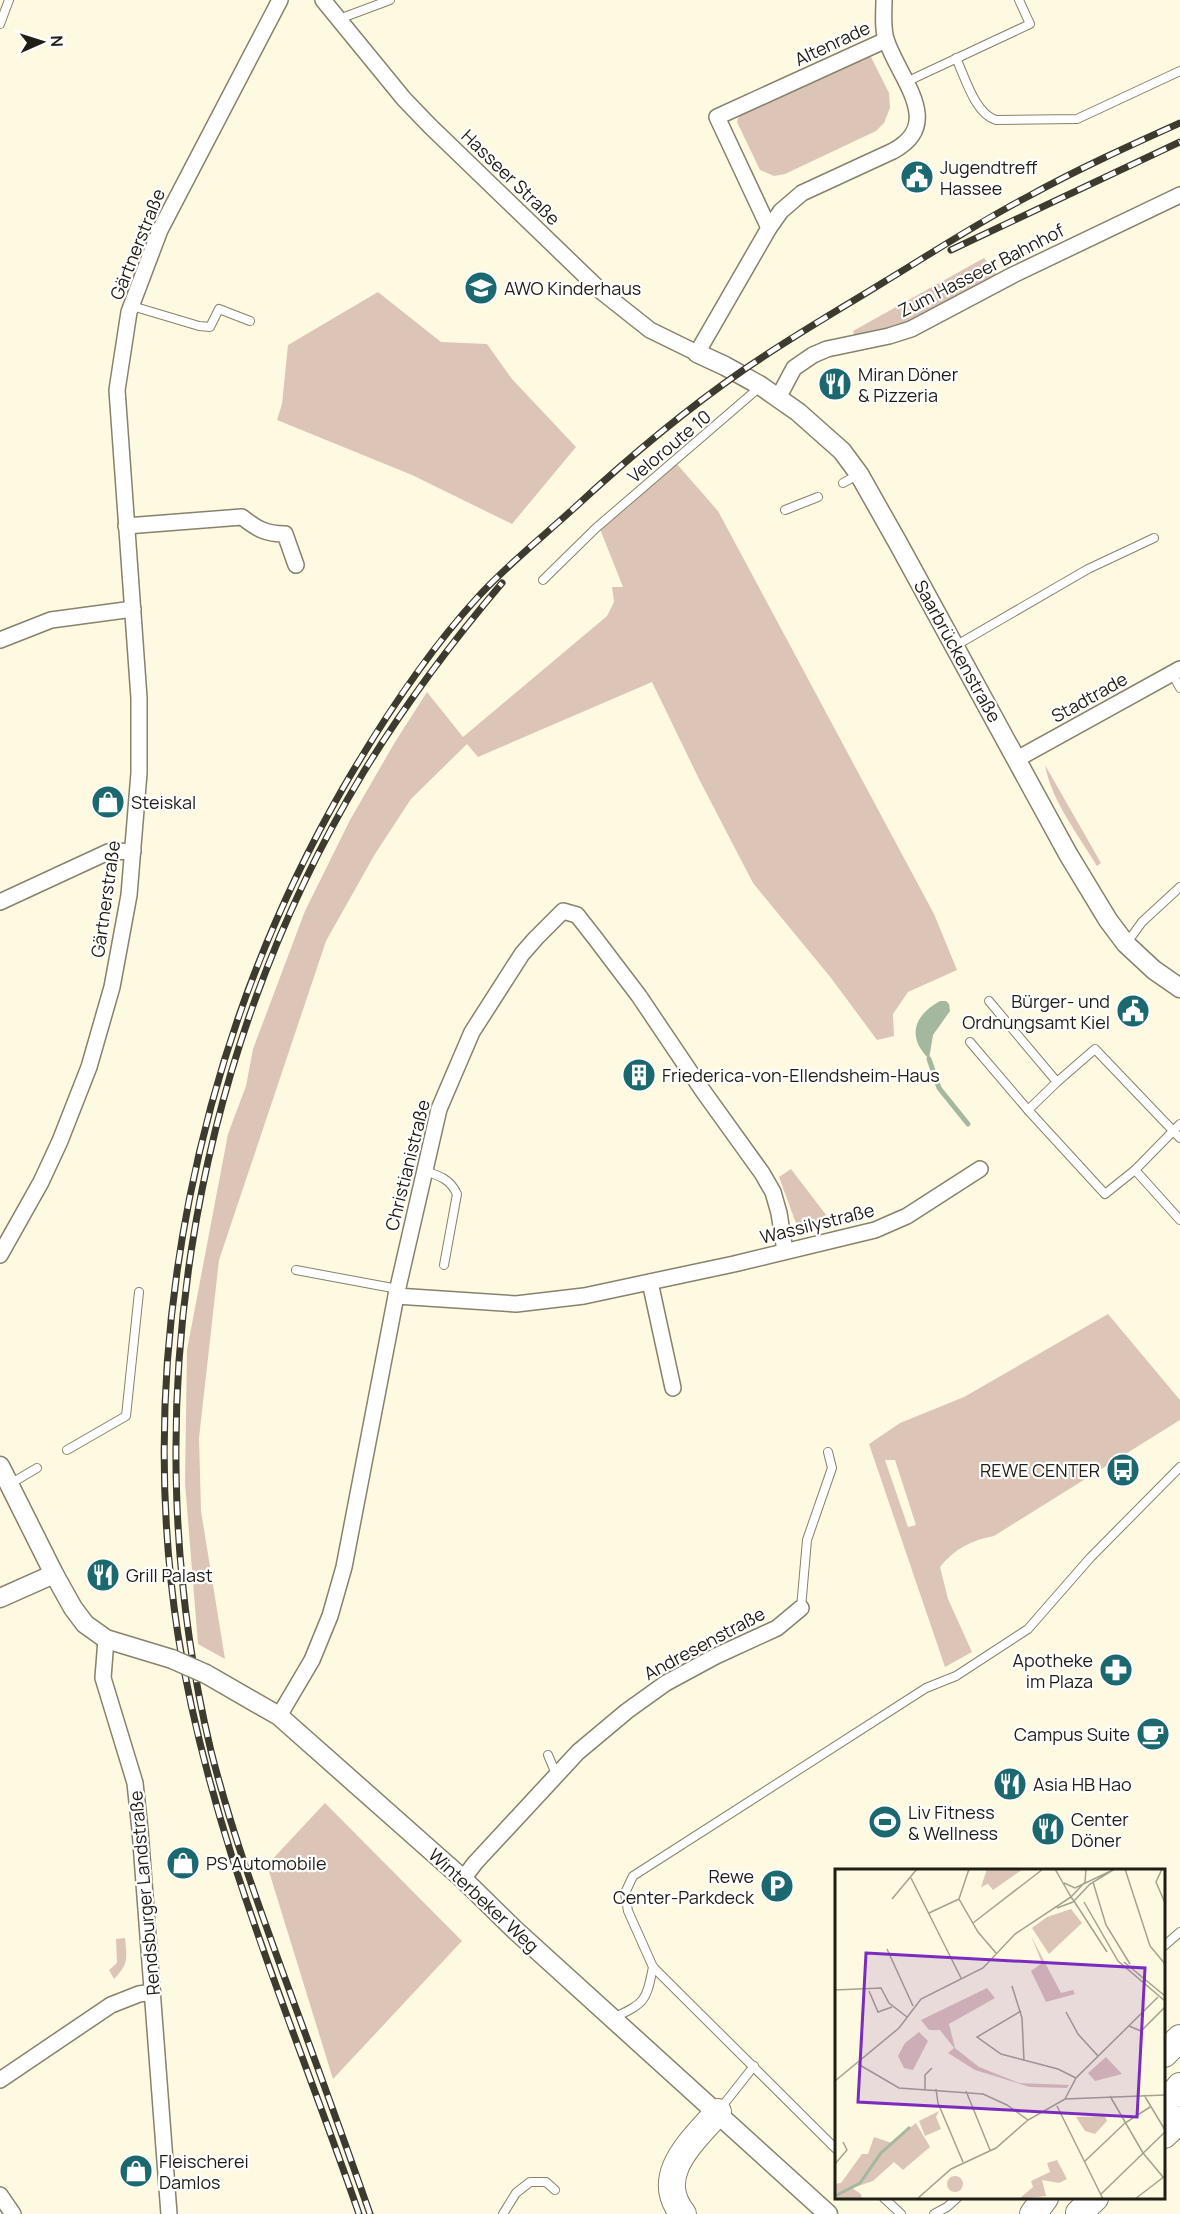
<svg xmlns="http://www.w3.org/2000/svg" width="1180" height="2214" viewBox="0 0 1180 2214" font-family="Manrope,sans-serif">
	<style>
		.green { fill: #dcc5b7; fill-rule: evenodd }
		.water { fill: #a4b89f }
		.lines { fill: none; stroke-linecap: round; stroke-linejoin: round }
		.stream { stroke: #a4b89f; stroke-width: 5 }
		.service-casing { stroke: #86826c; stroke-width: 10 }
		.minor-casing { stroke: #86826c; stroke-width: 18 }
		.tertiary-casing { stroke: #86826c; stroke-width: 21 }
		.trunk-casing { stroke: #86826c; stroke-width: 28 }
		.service { stroke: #fff; stroke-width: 8 }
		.minor { stroke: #fff; stroke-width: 15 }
		.tertiary { stroke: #fff; stroke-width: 18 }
		.trunk { stroke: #fff; stroke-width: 26 }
		.rail-casing { stroke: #3d3a2f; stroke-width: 7 }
		.rail { stroke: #fff; stroke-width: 4.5; stroke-dasharray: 14; stroke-linecap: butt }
		.tertiary-bridge-casing { stroke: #86826c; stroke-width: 21; stroke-linecap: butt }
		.tertiary-bridge { stroke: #fff; stroke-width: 18 }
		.labels { text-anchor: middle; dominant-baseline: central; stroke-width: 4.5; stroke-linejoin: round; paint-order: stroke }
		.street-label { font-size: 18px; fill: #1f1d14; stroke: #fff }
		.poi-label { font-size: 18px; fill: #1f1d14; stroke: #fff; text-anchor: start }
		.inset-river { fill: none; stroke: #a4b89f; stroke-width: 3 }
		.inset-road { fill: none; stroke: #a5a18f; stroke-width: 1.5 }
		.view { fill: #7b2cbf; fill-opacity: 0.15; stroke: #7b2cbf; stroke-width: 3 }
		.inset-edge { fill: none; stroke: #1f1d14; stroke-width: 3 }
	</style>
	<rect width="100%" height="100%" fill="#fef9e1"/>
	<g class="green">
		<polygon points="867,56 871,57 889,93 890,108 884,123 876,131 785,174 774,176 760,170 737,122 739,116"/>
		<polygon points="984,258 996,274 905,324 879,332 854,335 853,331"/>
		<polygon points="378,292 441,342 487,344 512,379 576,447 512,524 412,475 277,420 282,404 288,345"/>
		<polygon points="676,463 718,511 934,914 957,970 908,992 893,1014 894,1036 877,1040 831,978 753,883 699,779 652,682 478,757 467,744 411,799 375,854 326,941 219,1260 199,1438 201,1511 225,1659 198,1644 185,1483 187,1350 228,1134 246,1086 253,1049 305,911 350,820 395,742 427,692 463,737 607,616 614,602 612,587 623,587 600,529"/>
		<path d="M 1045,765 L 1101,863 L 1097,866 C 1078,834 1052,802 1045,765 Z"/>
		<polygon points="791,1169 833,1224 804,1230 797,1226 779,1177"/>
		<path d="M 1108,1314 L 1180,1400 L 1180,1420 L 994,1536 C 972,1540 954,1549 940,1567 L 948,1599 L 972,1652 L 945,1667 L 869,1444 L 900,1423 L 964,1397 ZM 885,1460 L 895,1460 L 916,1525 L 908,1527 Z"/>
		<polygon points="325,1803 462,1941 333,2079 267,1865"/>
		<path d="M 125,1938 C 127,1958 129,1964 114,1979 L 109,1970 L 117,1963 L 116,1939 Z"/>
	</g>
	<path class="water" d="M 940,1001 L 946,1001 L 949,1004 L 950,1011 L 933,1035 L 929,1059 C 907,1037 913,1016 940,1001 Z"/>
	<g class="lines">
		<polyline class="stream" points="929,1059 939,1088 968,1124"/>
		<defs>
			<g id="service">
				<polyline points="339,19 390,0"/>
				<polyline points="0,24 9,0"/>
				<path d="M 956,58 C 965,77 975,114 996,120 L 1077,119 L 1180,71"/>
				<polyline points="906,82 1030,24 1019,0"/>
				<polyline points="132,306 199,326 210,327 219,309 250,321"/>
				<polyline points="843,483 859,474"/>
				<polyline points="785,510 818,497"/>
				<polyline points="543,580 596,528 761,386"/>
				<polyline points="955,646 1088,569 1154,538"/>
				<polyline points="1172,673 1180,688"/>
				<polyline points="1126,944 1142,922 1180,887"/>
				<polyline points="989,1001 1057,1082 1095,1049 1180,1138"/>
				<polyline points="970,1042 1028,1110 1057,1082"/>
				<polyline points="1028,1110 1105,1194 1135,1170 1180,1124"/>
				<polyline points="1135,1170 1180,1220"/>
				<path d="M 425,1171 C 440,1176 450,1179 457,1194 L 444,1265"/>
				<polyline points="296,1270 398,1289"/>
				<polyline points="67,1450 126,1416 139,1292"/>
				<polyline points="10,1484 37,1468"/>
				<polyline points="801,1608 807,1540 832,1468 828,1452"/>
				<polyline points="548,1755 556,1774"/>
				<polyline points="1164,1946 1180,1932"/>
				<path d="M 613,2018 C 645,2003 646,2002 653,1967"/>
				<polyline points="720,2109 754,2066"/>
				<polyline points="836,2149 653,1967 628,1911 625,1893 633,1876 926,1688 956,1676 1028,1629 1090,1558 1180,1467"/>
				<polyline points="884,2198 901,2214"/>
				<polyline points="503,2214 516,2193 530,2182 546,2182 555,2190"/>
				<polyline points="934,2214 947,2207 957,2198"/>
			</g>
			<g id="minor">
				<path d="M 323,0 L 404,99 L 430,126 L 602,292 L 650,330 L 697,353 L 769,228 L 781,211 L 802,193 L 893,151 C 944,124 901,81 887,42 C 882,30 884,13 884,0"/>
				<polyline points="769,228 717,117 886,40"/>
				<polyline points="778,398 794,368 813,355 827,349 889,336 911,329 1013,275 1180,195"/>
				<path d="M 126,526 L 242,517 C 257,529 266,534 285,534 L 296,565"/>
				<polyline points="0,640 51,620 133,609"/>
				<polyline points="1017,759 1180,669"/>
				<polyline points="0,902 108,852 133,851"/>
				<polyline points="0,1255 41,1182 60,1141 89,1067 112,987 129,895 139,773 139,698 117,390 129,312 160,230 280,0"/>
				<polyline points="650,1282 673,1388"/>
				<polyline points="396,1296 516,1304 584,1296 734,1264 875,1230 907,1216 980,1169"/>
				<polyline points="106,1639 103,1678 135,1783 140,1830 169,2214"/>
				<polyline points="279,1716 312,1660 330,1616 344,1567 396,1296 439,1109 472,1032 522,954 536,938 563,911 577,915 595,938 639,996 703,1091 762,1173 773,1192 779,1213 785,1251"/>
				<polyline points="463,1879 475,1863 578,1752 627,1711 666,1683 716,1656 777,1628 801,1608"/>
				<polyline points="0,2080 111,2005 139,1994 153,1992"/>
				<polyline points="0,2195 13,2214"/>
			</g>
			<g id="tertiary">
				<polyline points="697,353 725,366 761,386 798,412 842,451 859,474 898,543 1068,854 1108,920 1126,944 1154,970 1180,988"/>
				<polyline points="0,1466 54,1574 73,1608 85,1624 106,1639 172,1659"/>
				<polyline points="0,1598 54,1574"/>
				<polyline points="206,1674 279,1716 463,1879 515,1930 828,2214"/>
			</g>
			<g id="trunk">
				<polyline points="1164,2054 1180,2038"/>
				<polyline points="1164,2105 1180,2086"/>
				<polyline points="1164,2135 1180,2120"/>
				<polyline points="1079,2213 1095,2198"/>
				<path d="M 683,2214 C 652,2175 693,2141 718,2112"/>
				<polyline points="1033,2214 1045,2198"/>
			</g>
		</defs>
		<use href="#service" class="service-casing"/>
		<use href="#minor" class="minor-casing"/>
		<use href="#tertiary" class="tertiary-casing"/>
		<use href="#trunk" class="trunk-casing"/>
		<use href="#service" class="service"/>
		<use href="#minor" class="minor"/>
		<use href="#tertiary" class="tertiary"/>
		<use href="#trunk" class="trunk"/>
		<defs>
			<g id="rail">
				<polyline points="951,250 1180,142"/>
				<path d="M 359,2214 C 293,2023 210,1837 178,1635 C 134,1346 198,1040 343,788 C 382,721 425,655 477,598 C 506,566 540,539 572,510 C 626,460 681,413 742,371 C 788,339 837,311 884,282 C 932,253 979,222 1029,196 C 1078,169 1129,146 1180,123"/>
				<path d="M 370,2214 C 343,2137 315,2060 287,1984 C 259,1907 231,1830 211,1751 C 132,1422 188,1063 363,773 C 404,706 451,643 502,583"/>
			</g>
		</defs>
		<use href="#rail" class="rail-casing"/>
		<use href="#rail" class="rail"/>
		<defs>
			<polyline id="tertiary-bridge" points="172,1659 206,1674"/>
		</defs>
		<use href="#tertiary-bridge" class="tertiary-bridge-casing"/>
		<use href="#tertiary-bridge" class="tertiary-bridge"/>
	</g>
	<defs>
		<symbol id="civic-disc" viewBox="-11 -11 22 22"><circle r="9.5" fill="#1c686f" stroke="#fff"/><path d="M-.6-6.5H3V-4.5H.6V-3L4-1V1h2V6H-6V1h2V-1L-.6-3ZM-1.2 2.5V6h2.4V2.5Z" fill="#fff"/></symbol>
		<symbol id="school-disc" viewBox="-11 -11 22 22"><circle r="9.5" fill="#1c686f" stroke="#fff"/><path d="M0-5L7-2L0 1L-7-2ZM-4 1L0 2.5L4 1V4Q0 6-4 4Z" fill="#fff"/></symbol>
		<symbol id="restaurant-disc" viewBox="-11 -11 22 22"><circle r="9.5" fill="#1c686f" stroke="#fff"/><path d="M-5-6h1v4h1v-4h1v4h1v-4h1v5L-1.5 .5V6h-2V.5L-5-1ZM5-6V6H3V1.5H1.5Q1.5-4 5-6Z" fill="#fff"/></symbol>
		<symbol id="shop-disc" viewBox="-11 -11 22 22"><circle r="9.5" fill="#1c686f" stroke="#fff"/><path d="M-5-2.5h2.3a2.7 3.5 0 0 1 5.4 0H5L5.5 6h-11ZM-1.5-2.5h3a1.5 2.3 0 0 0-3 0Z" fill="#fff"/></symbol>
		<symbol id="building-disc" viewBox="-11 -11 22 22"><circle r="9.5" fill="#1c686f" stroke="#fff"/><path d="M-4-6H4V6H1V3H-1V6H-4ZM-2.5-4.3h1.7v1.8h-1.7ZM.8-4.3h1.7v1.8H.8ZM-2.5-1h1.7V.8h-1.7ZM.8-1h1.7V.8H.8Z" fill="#fff"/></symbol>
		<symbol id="bus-disc" viewBox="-11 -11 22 22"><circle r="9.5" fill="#1c686f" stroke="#fff"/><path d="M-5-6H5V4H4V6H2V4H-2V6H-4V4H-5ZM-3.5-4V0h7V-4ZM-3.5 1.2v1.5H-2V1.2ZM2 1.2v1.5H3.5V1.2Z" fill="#fff"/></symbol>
		<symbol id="pharmacy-disc" viewBox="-11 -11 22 22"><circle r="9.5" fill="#1c686f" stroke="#fff"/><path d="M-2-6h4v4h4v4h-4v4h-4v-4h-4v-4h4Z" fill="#fff"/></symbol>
		<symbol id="cafe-disc" viewBox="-11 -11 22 22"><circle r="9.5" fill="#1c686f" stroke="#fff"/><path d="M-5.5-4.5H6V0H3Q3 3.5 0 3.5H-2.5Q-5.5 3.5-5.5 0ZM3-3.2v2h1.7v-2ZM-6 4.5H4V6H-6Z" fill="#fff"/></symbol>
		<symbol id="stadium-disc" viewBox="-11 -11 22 22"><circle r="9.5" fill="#1c686f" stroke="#fff"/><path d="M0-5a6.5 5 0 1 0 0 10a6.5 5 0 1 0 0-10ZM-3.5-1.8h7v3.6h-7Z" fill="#fff"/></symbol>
		<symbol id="parking-disc" viewBox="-11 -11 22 22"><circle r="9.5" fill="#1c686f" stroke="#fff"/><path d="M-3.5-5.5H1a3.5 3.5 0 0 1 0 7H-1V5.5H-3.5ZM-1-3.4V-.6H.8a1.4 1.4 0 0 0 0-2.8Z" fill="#fff"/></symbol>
	</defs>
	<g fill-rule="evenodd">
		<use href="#civic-disc" x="898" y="158" width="38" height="38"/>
		<use href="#school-disc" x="462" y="269" width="38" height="38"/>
		<use href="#restaurant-disc" x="816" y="365" width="38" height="38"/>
		<use href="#shop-disc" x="89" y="783" width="38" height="38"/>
		<use href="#civic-disc" x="1114" y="992" width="38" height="38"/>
		<use href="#building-disc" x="620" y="1056" width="38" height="38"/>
		<use href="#bus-disc" x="1104" y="1451" width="38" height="38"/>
		<use href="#restaurant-disc" x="84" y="1556" width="38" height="38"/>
		<use href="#pharmacy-disc" x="1097" y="1651" width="38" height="38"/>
		<use href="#cafe-disc" x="1134" y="1715" width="38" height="38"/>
		<use href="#restaurant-disc" x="991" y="1765" width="38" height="38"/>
		<use href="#stadium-disc" x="866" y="1803" width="38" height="38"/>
		<use href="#restaurant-disc" x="1029" y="1810" width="38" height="38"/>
		<use href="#shop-disc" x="164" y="1844" width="38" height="38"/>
		<use href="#parking-disc" x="758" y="1867" width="38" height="38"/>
		<use href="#shop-disc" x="117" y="2152" width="38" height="38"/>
	</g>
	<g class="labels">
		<g class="street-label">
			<text transform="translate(832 43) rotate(-25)">Altenrade</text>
			<text transform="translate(511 177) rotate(44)">Hasseer Straße</text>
			<text transform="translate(137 244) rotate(-68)">Gärtnerstraße</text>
			<text transform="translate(981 270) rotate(-27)">Zum Hasseer Bahnhof</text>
			<text transform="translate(669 446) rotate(-40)">Veloroute 10</text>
			<text transform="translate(958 651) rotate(61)">Saarbrückenstraße</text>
			<text transform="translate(1089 697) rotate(-29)">Stadtrade</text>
			<text transform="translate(105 899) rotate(-82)">Gärtnerstraße</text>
			<text transform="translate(407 1165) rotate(-76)">Christianistraße</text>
			<text transform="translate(817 1223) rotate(-14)">Wassilystraße</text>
			<text transform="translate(704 1643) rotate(-28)">Andresenstraße</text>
			<text transform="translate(144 1893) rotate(-95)">Rendsburger Landstraße</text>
			<text transform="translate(484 1900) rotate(43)">Winterbeker Weg</text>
		</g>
		<g class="poi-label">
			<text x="940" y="167">Jugendtreff<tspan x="940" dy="21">Hassee</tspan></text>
			<text x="504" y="288">AWO Kinderhaus</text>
			<text x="858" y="374">Miran Döner<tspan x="858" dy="21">&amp; Pizzeria</tspan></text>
			<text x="131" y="802">Steiskal</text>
			<text x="1110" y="1001" text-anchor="end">Bürger- und<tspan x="1110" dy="21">Ordnungsamt Kiel</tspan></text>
			<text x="662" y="1075">Friederica-von-Ellendsheim-Haus</text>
			<text x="1100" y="1470" text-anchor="end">REWE CENTER</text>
			<text x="126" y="1575">Grill Palast</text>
			<text x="1093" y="1660" text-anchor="end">Apotheke<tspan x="1093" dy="21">im Plaza</tspan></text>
			<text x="1130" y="1734" text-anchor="end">Campus Suite</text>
			<text x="1033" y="1784">Asia HB Hao</text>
			<text x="908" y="1812">Liv Fitness<tspan x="908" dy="21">&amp; Wellness</tspan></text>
			<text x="1071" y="1819">Center<tspan x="1071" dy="21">Döner</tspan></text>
			<text x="206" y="1863">PS Automobile</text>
			<text x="754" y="1876" text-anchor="end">Rewe<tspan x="754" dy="21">Center-Parkdeck</tspan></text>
			<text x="159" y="2161">Fleischerei<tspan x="159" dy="21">Damlos</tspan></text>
		</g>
	</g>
	<g transform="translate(835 1869)">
		<rect width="330" height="330" fill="#fef9e1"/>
		<path d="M 152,0 L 188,0 L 158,21 L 153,15 L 146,18 ZM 236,40 L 247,54 L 214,85 L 197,59 L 212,48 ZM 196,67 L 226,124 L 238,121 L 240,125 L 211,133 L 196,102 L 207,94 ZM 152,119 L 160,129 L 114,155 L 120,179 L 144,198 L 184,214 L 234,216 L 232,219 L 195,218 L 140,201 L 113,184 L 119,179 L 105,161 L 94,161 L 86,151 ZM 84,163 L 93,172 L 78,201 L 69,199 L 63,187 L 70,174 ZM 271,188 L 287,205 L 260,212 L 253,204 ZM 104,242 L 101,248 L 106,260 L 90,267 L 84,252 ZM 270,247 L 272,252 L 260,265 L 250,262 L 241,248 ZM 81,254 L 95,278 L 68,301 L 59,293 L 38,312 L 17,319 L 26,325 L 27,330 L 0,330 L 0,315 L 6,314 L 27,285 L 33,285 L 39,268 L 57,274 ZM 222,291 L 232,310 L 224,314 L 207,311 L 211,327 L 184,330 L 198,318 L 196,312 L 215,303 L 212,294 ZM112 315a8 8 0 1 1 16 0a8 8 0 1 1-16 0Z" fill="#dcc5b7"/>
		<path class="inset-river" d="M 0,327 L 25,314 L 46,284 L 75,258"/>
		<path class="inset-road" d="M 134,0 L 124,30 L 143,63 L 161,84M 290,0 L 315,77 L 330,95M 327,0 L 321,13 L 330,34M 76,9 L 126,109M 258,13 L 271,56 L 295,95M 229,14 L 240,19 L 280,0M 57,30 L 82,0M 239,32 L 236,28 L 250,13 L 251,0M 239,32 L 272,83M 249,33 L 283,92 L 330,132M 222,39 L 238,33 L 255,15 L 278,1M 94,44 L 124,30M 138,54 L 208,0M 52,80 L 78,137M 289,93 L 330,127M 177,117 L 187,149 L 189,192M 0,121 L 46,119 L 54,134 L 72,148M 34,122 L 43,143 L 57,138M 186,142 L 142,168 L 166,185 L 223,200 L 241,209M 231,143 L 243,165 L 263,187M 294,157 L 306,162 L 330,138M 23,195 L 64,219 L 148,225 L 172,236 L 193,251M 0,212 L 64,159 L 86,130 L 148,99 L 180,65 L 236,28 L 220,0M 101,220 L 103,234 L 128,293M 90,221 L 90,206 L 97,199M 131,222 L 155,281M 309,226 L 330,261M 275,227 L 308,284 L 328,308M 230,230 L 241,209 L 323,128M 222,237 L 268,330M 249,293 L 290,254 L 315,238M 0,295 L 12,281 L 8,273M 266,325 L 330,263M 82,330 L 116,300 L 161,279 L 193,251 L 230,230 L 330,226M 300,330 L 330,307"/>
		<path class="view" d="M 31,84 L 310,99 L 302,248 L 23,233 Z"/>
		<rect width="330" height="330" class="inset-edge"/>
	</g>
	<g transform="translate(42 42) rotate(87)" stroke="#ffffff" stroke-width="4.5" paint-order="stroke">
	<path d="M0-4.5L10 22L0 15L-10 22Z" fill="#1f1d14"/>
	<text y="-9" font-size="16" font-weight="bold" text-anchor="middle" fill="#1f1d14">N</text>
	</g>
</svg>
